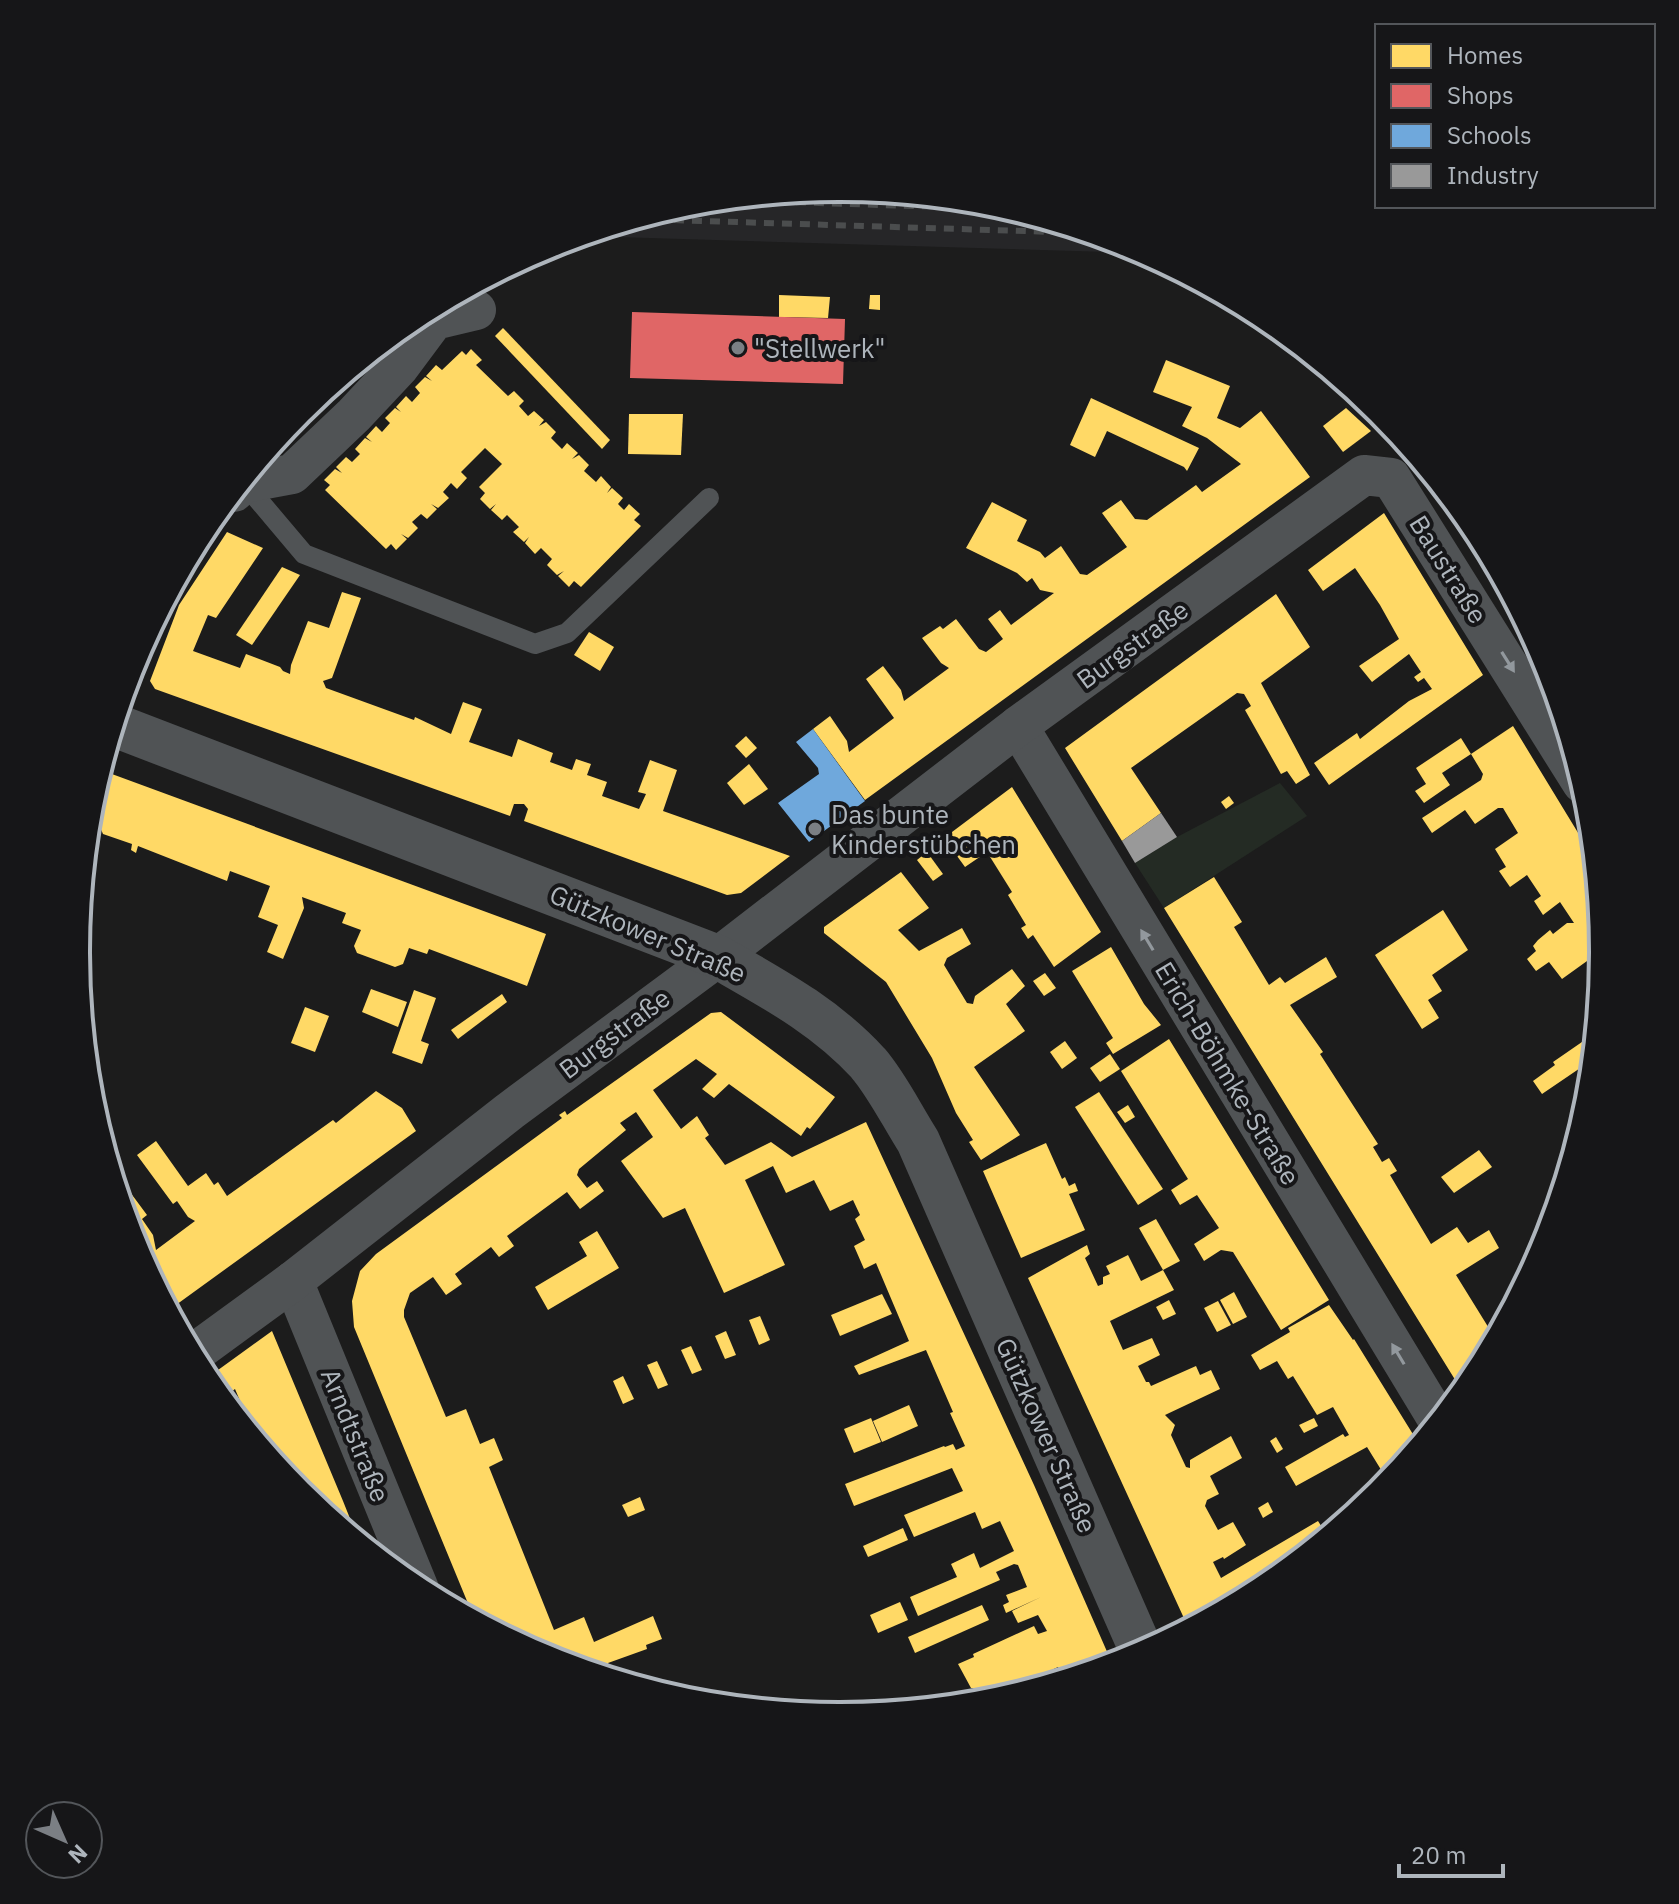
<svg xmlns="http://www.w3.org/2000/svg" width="1679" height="1904" viewBox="0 0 1679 1904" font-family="'IBM Plex Sans',sans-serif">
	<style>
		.built { fill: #262628 }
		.green { fill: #242b24 }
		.homes { fill: #ffd966 }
		.shops { fill: #e06666 }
		.schools { fill: #6fa8dc }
		.industry { fill: #999 }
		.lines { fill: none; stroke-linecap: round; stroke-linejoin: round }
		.service { stroke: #505355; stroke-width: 20 }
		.minor { stroke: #505355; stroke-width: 40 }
		.tertiary { stroke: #505355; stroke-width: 44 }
		.rail { stroke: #4b4d4e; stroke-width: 6; stroke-dasharray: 10 8; stroke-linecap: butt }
		.oneway { fill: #92989d }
		.poi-dot { fill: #7b7f84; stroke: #161618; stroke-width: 3 }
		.labels { text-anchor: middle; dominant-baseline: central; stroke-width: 8; stroke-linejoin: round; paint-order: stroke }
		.poi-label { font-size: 26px; fill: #aeb5bc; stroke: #161618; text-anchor: start }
		.street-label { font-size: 26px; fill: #aeb5bc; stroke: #161618 }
		.rim { fill: none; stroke: #aeb5bc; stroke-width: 4 }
	</style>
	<rect width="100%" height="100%" fill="#1c1c1c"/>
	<polygon class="built" points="840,189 989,203 1132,247 1143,253 584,236 691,203"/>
	<polygon class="green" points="1280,783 1307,816 1164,908 1135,863 1177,837"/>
	<g class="homes">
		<polygon points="779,295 830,297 828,318 779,317"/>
		<polygon points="870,295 880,295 880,310 869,309"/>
		<polygon points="503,328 610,440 602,449 495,336"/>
		<polygon points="471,349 482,360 476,365 508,396 514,391 524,401 519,406 528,416 534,411 544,420 539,426 546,422 556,432 551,438 562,449 567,443 578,453 572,459 579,455 589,465 584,471 596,482 601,476 611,487 607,493 612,488 623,498 618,504 624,510 629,504 640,514 634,520 641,526 581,587 574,581 569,587 558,576 564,571 557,575 547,565 552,559 541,548 535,554 525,543 529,537 524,542 513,532 519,527 507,515 502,520 491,510 496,504 490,509 480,499 485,493 479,487 502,464 485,448 461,472 467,478 457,489 451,483 443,492 449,498 438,508 431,504 437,509 427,519 421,514 412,522 418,528 408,538 401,534 407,539 396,550 391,544 386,549 325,490 330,485 324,480 335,469 342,473 336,467 346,457 352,462 360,454 355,449 365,438 372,442 366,437 376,426 382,432 390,423 385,418 395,408 401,412 396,407 406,396 412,402 420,393 415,387 425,377 432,381 426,376 436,365 442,370 462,351 466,355"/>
		<polygon points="1166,360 1230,386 1217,418 1240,428 1261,411 1310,477 865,800 813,729 830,716 847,741 849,752 894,718 866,679 883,666 901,690 904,701 949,668 941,663 922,638 940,626 943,629 956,619 979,649 986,652 1003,639 988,619 1000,610 1011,625 1054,593 1040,590 1032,578 1027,582 1017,573 966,548 992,502 1027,520 1017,541 1040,552 1045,558 1061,546 1080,574 1087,575 1127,547 1102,513 1121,500 1135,519 1147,520 1196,485 1202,492 1241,464 1207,438 1182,426 1192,407 1153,392"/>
		<polygon points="1091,398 1199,448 1187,471 1184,467 1107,431 1095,457 1070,445"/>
		<polygon points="1346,408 1371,431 1343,452 1323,426"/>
		<polygon points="629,414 683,414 681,455 628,454"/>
		<polygon points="1460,511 1475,528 1496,568 1494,569"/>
		<polygon points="1384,513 1483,675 1329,785 1314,763 1357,733 1360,739 1409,701 1432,689 1424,678 1418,682 1414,677 1421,672 1409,654 1372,682 1359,666 1399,639 1380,605 1355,568 1323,591 1308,570"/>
		<polygon points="227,532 263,548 216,618 208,615 193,651 240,668 246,654 280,667 283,671 290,674 291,665 308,621 329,628 342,592 361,598 332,678 323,681 326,688 414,720 415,717 451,734 463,702 482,709 469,742 512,757 518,739 553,753 550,762 572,770 576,759 591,764 587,775 607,782 602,796 639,809 646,794 638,792 650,760 677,770 663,811 790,856 741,893 727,895 524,821 528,809 524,804 514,804 510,816 155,689 150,681 179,605"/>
		<polygon points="282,567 300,575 252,645 236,635"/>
		<polygon points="1276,594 1310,647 1261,683 1310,775 1296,784 1287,771 1281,774 1245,710 1251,706 1244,694 1237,693 1131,768 1161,813 1122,841 1065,748"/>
		<polygon points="589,632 614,647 600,671 574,655"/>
		<polygon points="1513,726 1594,859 1603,952 1601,968 1594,956 1562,979 1549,962 1536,971 1527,959 1536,951 1533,946 1538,940 1550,930 1553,934 1567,923 1574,923 1560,902 1543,915 1534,901 1541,896 1527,875 1510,887 1499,871 1506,867 1495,849 1518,833 1503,808 1498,808 1475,824 1465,810 1432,833 1422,818 1481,780 1483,774 1471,754"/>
		<polygon points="746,736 757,748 746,758 735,746"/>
		<polygon points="1461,738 1471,754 1442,773 1450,785 1424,803 1415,791 1426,784 1416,768"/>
		<polygon points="749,764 768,789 744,805 727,783"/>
		<polygon points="101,770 546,934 527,986 429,949 427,954 409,948 403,964 395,967 357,953 354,946 361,930 342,923 346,913 302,897 304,908 283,959 267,952 278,925 258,917 270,886 230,871 227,881 138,846 136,853 131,850 132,844 103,834 100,827 92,827 88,831 91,803"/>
		<polygon points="1012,787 1101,932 1054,967 1033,935 1028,939 1021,928 1026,925 1008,895 1012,892 987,852 965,867 944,838"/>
		<polygon points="1229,796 1234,803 1226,809 1221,802"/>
		<polygon points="927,852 943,874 933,881 917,860"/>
		<polygon points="901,872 929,908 898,930 919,951 962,928 971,944 947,958 944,965 967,1003 973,1004 975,996 1012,969 1025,986 1006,1004 1025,1031 974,1067 1020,1135 981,1160 969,1142 973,1140 956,1113 932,1058 886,982 824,933 824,927"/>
		<polygon points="1214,877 1242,922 1234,927 1269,985 1280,977 1285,983 1326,957 1337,977 1290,1005 1323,1052 1320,1054 1378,1144 1373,1147 1382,1162 1389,1158 1397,1171 1390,1175 1431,1244 1457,1227 1468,1243 1489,1230 1499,1248 1456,1275 1495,1338 1474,1377 1462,1391 1164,908"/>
		<polygon points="1443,910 1468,950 1432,975 1442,991 1428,1000 1439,1018 1422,1029 1375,955"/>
		<polygon points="1111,947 1144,1004 1161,1025 1113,1054 1106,1043 1113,1038 1072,971"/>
		<polygon points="1045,973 1056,988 1044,996 1033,981"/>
		<polygon points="371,989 407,1002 398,1027 362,1012"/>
		<polygon points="414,990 436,998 421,1041 429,1044 422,1064 392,1053"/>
		<polygon points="502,994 507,1002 458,1039 451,1030"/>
		<polygon points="305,1007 329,1016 315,1052 291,1043"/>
		<polygon points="721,1012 835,1097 810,1129 807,1127 801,1136 729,1084 714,1098 702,1089 717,1074 696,1059 653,1090 681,1129 697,1116 709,1135 705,1138 725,1165 771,1142 792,1157 866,1122 1034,1485 1112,1663 1064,1678 1058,1667 1005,1692 1006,1695 1001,1697 978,1702 980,1698 974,1688 971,1688 958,1664 974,1657 973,1654 1034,1626 1038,1634 1047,1631 1038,1615 1018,1623 1012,1611 1041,1597 1006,1613 1003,1605 1009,1602 1006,1595 1027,1587 1018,1565 1014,1564 996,1572 1000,1580 918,1616 910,1597 957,1577 951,1564 974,1553 980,1568 1014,1551 1000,1521 982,1529 975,1512 914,1537 904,1515 963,1491 952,1468 854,1506 845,1484 944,1446 945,1447 953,1444 956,1450 965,1446 950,1413 953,1412 926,1350 859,1375 854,1366 909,1341 876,1263 864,1269 854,1246 865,1240 855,1219 860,1215 853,1200 830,1211 814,1180 786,1193 773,1166 745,1180 785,1265 724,1293 685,1208 663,1218 621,1161 653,1137 636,1112 620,1123 626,1130 579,1169 577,1175 587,1188 597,1181 604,1191 580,1209 567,1192 507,1236 514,1246 499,1257 491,1247 455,1274 462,1284 446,1295 433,1277 410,1293 404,1310 404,1317 446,1417 466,1409 480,1444 494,1438 503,1460 489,1467 554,1630 584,1617 594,1642 653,1616 662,1639 646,1645 647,1649 608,1663 610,1668 598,1673 547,1657 474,1618 354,1327 352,1301 360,1271 376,1254 562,1118 559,1115 565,1111 567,1115 711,1013"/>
		<polygon points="1595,1033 1592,1060 1542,1094 1533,1081 1555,1065 1553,1062"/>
		<polygon points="1169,1039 1329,1300 1281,1330 1233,1252 1221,1250 1204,1261 1194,1244 1219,1228 1197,1195 1180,1205 1171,1190 1188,1179 1121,1071"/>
		<polygon points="1065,1041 1077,1058 1062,1069 1050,1052"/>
		<polygon points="1110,1054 1120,1069 1100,1082 1090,1068"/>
		<polygon points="376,1091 402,1108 416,1131 169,1310 134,1244 110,1165 147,1215 142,1219 153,1235 156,1250 195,1221 188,1217 177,1201 173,1204 137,1155 156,1141 188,1186 206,1173 214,1185 218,1182 227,1196 333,1120 336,1123"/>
		<polygon points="1099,1092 1163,1189 1138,1205 1075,1107"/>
		<polygon points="1128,1105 1135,1117 1125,1123 1117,1112"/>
		<polygon points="1046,1143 1062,1179 1065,1177 1069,1186 1075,1183 1078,1191 1069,1194 1085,1230 1021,1258 983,1171"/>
		<polygon points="1479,1150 1492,1167 1454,1193 1441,1177"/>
		<polygon points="1156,1219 1180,1261 1163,1270 1139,1228"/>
		<polygon points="597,1231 619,1268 548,1310 535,1287 587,1256 579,1242"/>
		<polygon points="1087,1245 1090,1254 1085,1258 1098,1286 1103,1284 1103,1277 1110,1274 1106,1266 1128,1255 1141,1281 1163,1270 1174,1290 1110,1321 1123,1350 1152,1338 1160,1355 1138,1366 1146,1382 1149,1382 1151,1386 1196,1366 1200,1375 1211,1370 1220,1389 1165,1415 1175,1425 1171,1435 1186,1467 1190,1468 1190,1460 1231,1436 1242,1458 1210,1476 1219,1494 1207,1500 1205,1506 1218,1530 1233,1522 1246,1545 1224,1559 1223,1557 1213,1562 1221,1578 1318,1521 1327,1535 1263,1587 1188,1627 1028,1278"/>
		<polygon points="1234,1292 1247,1317 1233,1324 1220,1300"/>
		<polygon points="882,1294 892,1314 840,1336 831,1315"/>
		<polygon points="1169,1300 1176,1314 1163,1320 1156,1307"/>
		<polygon points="1218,1301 1231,1325 1217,1332 1204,1308"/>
		<polygon points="1329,1305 1353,1340 1354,1339 1419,1444 1388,1481 1367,1447 1296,1486 1285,1467 1343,1434 1345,1437 1349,1435 1333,1407 1317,1415 1293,1376 1288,1379 1277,1361 1260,1370 1251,1355 1290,1332 1288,1328"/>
		<polygon points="760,1316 770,1340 759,1345 749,1320"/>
		<polygon points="272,1331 343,1501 359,1541 299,1492 250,1431 247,1424 249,1422 235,1389 223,1398 207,1378"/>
		<polygon points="726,1331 736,1355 725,1359 715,1336"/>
		<polygon points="691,1346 702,1370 692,1374 681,1350"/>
		<polygon points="657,1361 668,1385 658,1389 647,1365"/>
		<polygon points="623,1376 634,1399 623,1404 613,1381"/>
		<polygon points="909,1405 918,1426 882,1442 873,1421"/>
		<polygon points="871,1418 881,1442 854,1453 844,1429"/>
		<polygon points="1314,1418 1318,1426 1304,1433 1299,1425"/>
		<polygon points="1276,1437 1283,1449 1277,1453 1270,1441"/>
		<polygon points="1382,1482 1384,1486 1379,1492 1349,1517 1343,1507"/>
		<polygon points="640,1497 645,1510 628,1517 622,1505"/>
		<polygon points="1268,1502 1273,1512 1263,1518 1258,1508"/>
		<polygon points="903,1528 908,1540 868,1557 863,1546"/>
		<polygon points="900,1602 908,1620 878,1633 870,1615"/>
		<polygon points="982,1605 989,1620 915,1653 908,1637"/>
		<polygon points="955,1695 959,1704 937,1706 936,1703"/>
	</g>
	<g class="shops">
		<polygon points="632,312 845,319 843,384 630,378"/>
		<polygon points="82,892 89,903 80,909"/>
	</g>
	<polygon class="schools" points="813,729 865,801 809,842 778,803 819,774 818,768 796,742"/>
	<polygon class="industry" points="1161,813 1177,837 1135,863 1122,841"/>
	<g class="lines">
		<polyline class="service" points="244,483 304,554 535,644 567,633 709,498"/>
		<g class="minor">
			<polyline points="234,492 244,483 292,474 354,415 399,367 434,320 476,310"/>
			<polyline points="1018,726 1438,1420"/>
			<polyline points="293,1281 419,1589"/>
			<polyline points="193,1354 293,1281 510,1111 718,957 1018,726 1364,475 1391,478 1582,783"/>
		</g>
		<path class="tertiary" d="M 114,725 L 718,957 C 772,988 825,1016 868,1063 C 887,1085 902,1116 918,1141 L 1142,1652"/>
		<g class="rail">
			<polyline points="724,200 1008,209"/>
			<polyline points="638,219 1087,233"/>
		</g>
	</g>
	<defs><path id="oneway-solid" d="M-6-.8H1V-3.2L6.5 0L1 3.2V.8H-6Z" transform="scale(2)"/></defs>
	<g class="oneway">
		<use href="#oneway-solid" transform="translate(1508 662) rotate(58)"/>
		<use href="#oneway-solid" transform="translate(1147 940) rotate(-121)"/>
		<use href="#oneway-solid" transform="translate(1398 1354) rotate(-121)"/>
	</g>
	<g class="poi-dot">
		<circle cx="738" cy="348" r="8"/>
		<circle cx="815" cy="829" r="8"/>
	</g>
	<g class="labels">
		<g class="poi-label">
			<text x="754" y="348">"Stellwerk"</text>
			<text x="831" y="814">Das bunte<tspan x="831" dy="30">Kinderstübchen</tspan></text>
		</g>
		<g class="street-label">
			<text transform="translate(1449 569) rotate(58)">Baustraße</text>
			<text transform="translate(1132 644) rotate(-36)">Burgstraße</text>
			<text transform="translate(648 933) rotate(23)">Gützkower Straße</text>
			<text transform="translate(614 1033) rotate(-37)">Burgstraße</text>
			<text transform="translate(1228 1073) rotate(59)">Erich-Böhmke-Straße</text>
			<text transform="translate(356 1435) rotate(68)">Arndtstraße</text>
			<text transform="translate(1047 1435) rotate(66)">Gützkower Straße</text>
		</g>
	</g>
	<path d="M0 0H1679V1904H0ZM839 202H840A749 749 0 0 1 1589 951V953A749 749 0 0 1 840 1702H839A749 749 0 0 1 90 953V951A749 749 0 0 1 839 202Z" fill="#161618" fill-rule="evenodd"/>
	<path class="rim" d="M839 202H840A749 749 0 0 1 1589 951V953A749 749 0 0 1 840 1702H839A749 749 0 0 1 90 953V951A749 749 0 0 1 839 202Z"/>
	<rect x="1375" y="24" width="280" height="184" fill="#161618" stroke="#53565a" stroke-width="2"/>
	<rect x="1391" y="44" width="40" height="24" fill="#ffd966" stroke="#53565a" stroke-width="2"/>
	<text x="1447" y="64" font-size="24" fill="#aeb5bc">Homes</text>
	<rect x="1391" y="84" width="40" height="24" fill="#e06666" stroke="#53565a" stroke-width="2"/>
	<text x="1447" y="104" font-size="24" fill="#aeb5bc">Shops</text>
	<rect x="1391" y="124" width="40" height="24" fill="#6fa8dc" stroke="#53565a" stroke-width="2"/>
	<text x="1447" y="144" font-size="24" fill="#aeb5bc">Schools</text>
	<rect x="1391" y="164" width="40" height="24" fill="#999999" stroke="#53565a" stroke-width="2"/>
	<text x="1447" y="184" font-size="24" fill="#aeb5bc">Industry</text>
	<g transform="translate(64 1840) rotate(135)"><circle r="38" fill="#161618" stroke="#53565a" stroke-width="2"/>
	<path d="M0-6L14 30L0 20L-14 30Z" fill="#7b7f84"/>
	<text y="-12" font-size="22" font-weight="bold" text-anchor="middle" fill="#aeb5bc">N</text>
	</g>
	<path d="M1399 1864v12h104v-12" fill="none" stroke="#aeb5bc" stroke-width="4"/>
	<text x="1411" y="1864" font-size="24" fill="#aeb5bc" stroke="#161618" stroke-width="6" paint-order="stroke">20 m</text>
</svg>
